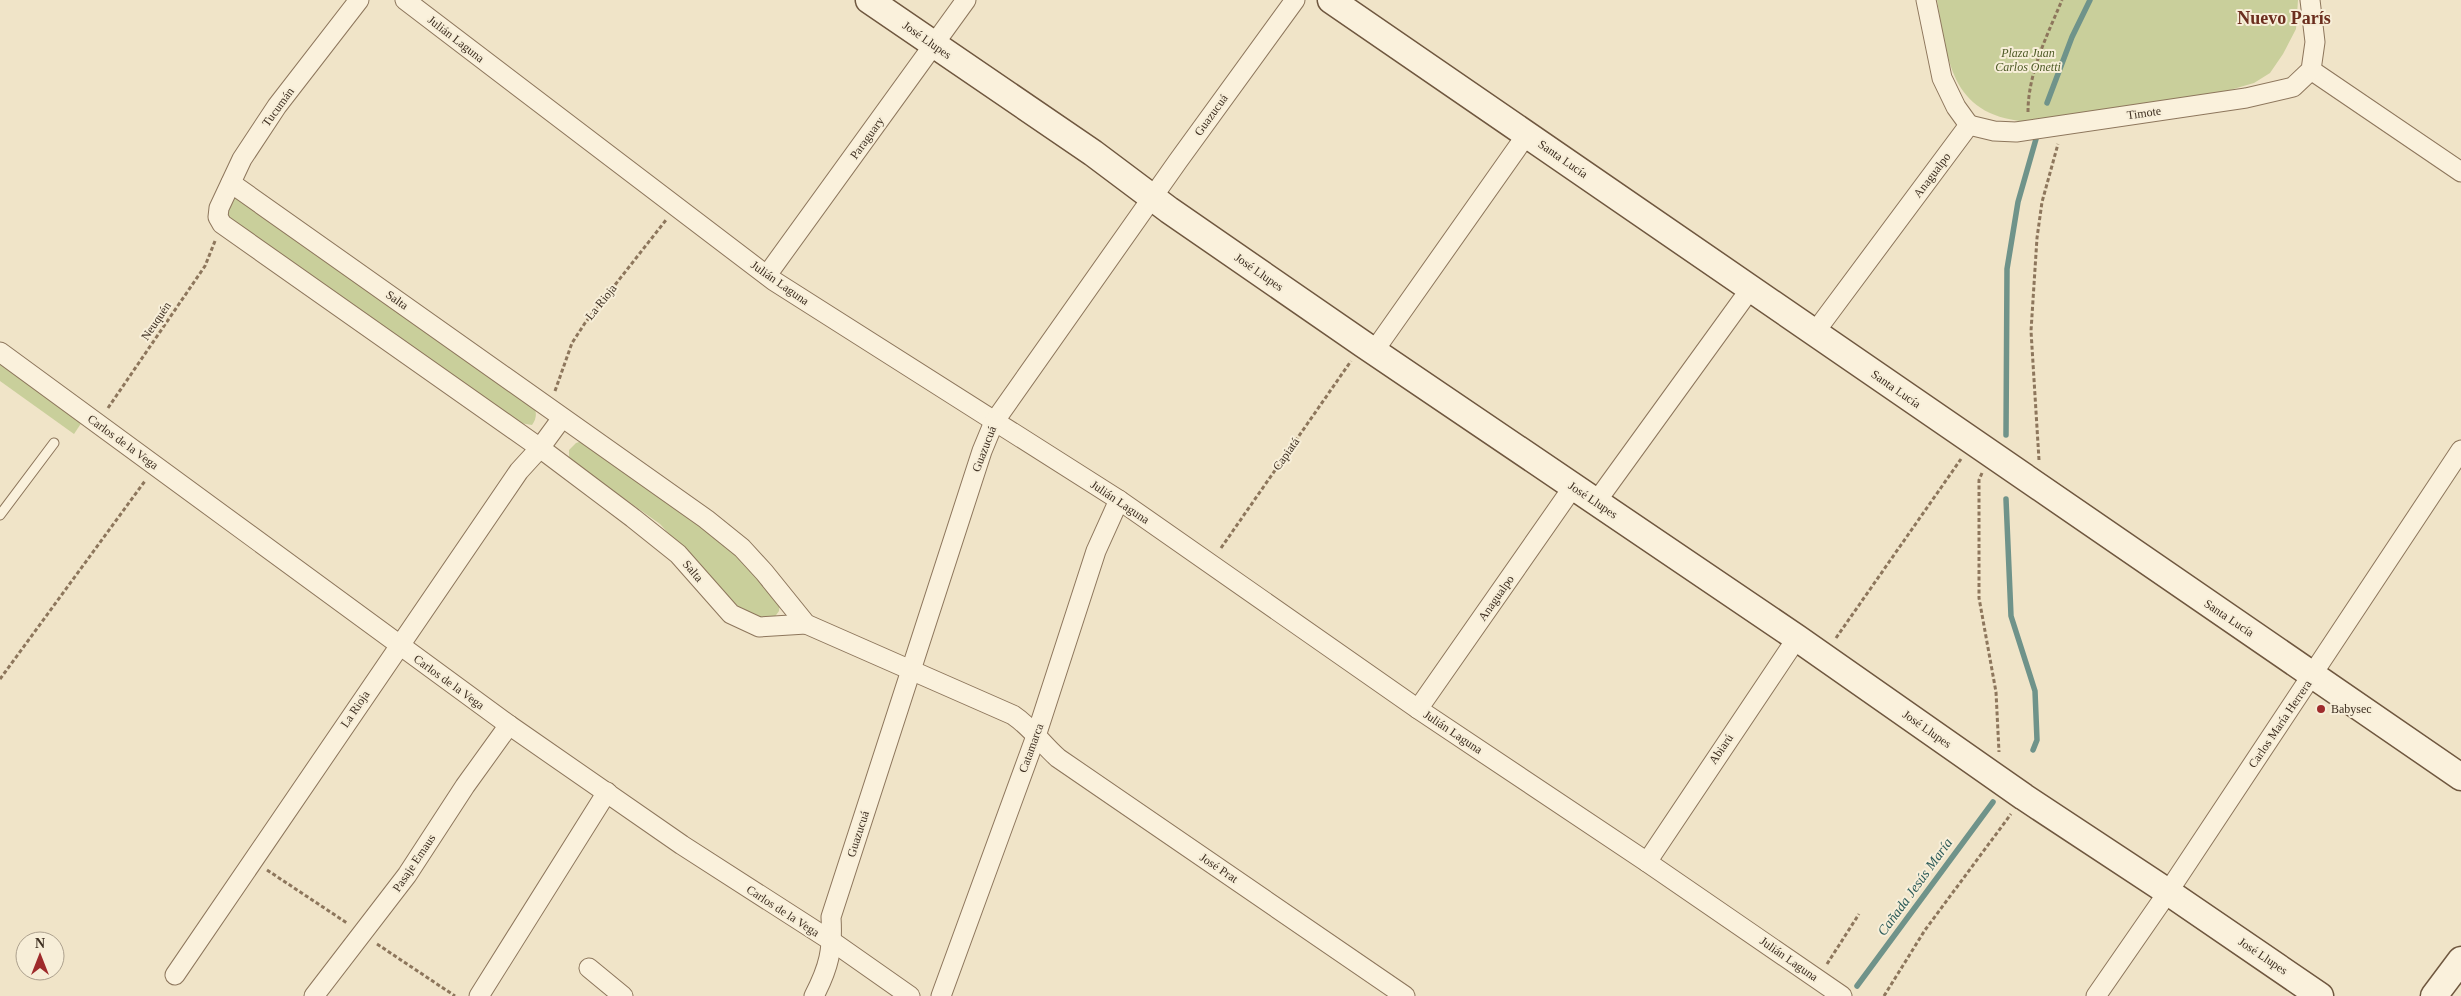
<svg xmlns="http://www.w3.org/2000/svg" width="2461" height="996" viewBox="0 0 2461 996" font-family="'Times New Roman',serif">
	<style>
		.green { fill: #c9cf9b }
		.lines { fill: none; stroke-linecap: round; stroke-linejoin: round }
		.stream { stroke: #6f938a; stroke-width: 5.5 }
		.lane-casing { stroke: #8d765c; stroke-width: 11 }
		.street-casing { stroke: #8d765c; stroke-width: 21 }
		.secondary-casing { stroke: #6f573f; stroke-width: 29 }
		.path { stroke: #8d765c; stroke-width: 3; stroke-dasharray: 4 2.5; stroke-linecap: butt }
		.lane { stroke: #faf1dc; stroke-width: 9 }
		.street { stroke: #faf1dc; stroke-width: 19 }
		.secondary { stroke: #faf1dc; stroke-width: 26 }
		.poi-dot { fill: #9e2a2b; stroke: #f7eed8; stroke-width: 2 }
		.labels { text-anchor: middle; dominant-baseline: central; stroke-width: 4; stroke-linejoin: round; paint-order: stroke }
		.street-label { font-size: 12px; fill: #3d2e20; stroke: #f7eed8 }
		.park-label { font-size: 12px; font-style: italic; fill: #4d5a26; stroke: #f7eed8 }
		.poi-label { font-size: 12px; fill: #3d2e20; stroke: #f7eed8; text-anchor: start }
		.water-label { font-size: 14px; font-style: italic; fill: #2f5d5a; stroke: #f7eed8 }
		.district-label { font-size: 18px; font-weight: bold; fill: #6b2e1e; stroke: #f7eed8 }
	</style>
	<rect width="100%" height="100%" fill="#f0e4c8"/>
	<g class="green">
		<path d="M 1937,0 L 2298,0 L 2296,29 L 2283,54 L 2270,73 L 2254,83 L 2223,92 L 2032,122 C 1952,118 1948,65 1937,0 Z"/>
		<path d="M 239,197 L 533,405 C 537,412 537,418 532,425 L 520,423 L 228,219 L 225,207 L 229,198 Z"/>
		<polygon points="0,364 82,422 74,434 0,381"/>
		<polygon points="582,441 716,531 780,600 779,611 774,618 761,618 735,606 660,524 573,462 569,457 569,450 576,443"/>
	</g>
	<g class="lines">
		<g class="stream">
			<polyline points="2047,103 2072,37 2090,0"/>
			<polyline points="2006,435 2007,269 2018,202 2036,139"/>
			<polyline points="2006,499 2011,616 2035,691 2037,740 2033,750"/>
			<polyline points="1857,986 1993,802"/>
		</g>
		<defs>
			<polyline id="lane" points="0,515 54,443"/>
			<g id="street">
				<polyline points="359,0 277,106 242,159 219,208 218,217 222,224 540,448 633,518 678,554 731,614 759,627 806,624"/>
				<polyline points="405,0 774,281 1119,500 1418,709 1647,862 1842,996"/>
				<polyline points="1926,0 1942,78 1956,107 1969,125"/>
				<polyline points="2311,70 2461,172"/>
				<polyline points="1969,125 1994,131 2016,132 2246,98 2293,87 2311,70 2315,42 2310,0"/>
				<path d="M 231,183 L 706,519 L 742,548 L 764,572 L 806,624 L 1013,715 C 1031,727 1042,744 1058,758 L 1405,996"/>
				<polyline points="767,275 966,0"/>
				<polyline points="1815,332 1969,125"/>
				<polyline points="1374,351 1527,134"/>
				<polyline points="0,352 509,725 682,845 833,942 910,996"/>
				<polyline points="1596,502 1751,288"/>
				<polyline points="1418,709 1573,487"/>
				<polyline points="1647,862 1797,638"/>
				<polyline points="589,968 623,996"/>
				<polyline points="175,975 519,471 540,448 562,418"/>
				<polyline points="314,996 407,875 465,786 509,725"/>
				<polyline points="479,996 607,792"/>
				<path d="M 814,996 C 829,967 833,950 831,917 L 982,451 L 994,422 L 1178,161 L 1295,0"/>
				<polyline points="941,996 1036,736 1096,551 1119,500"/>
				<polyline points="2096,996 2168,892 2461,450"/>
			</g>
			<g id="secondary">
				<polyline points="869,0 1093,153 1169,210 1363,344 1797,638 2024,797 2168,892 2320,996"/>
				<polyline points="1331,0 2461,777"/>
				<polyline points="2434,996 2461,960"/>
			</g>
		</defs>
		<use href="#lane" class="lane-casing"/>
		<use href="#street" class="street-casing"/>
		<use href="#secondary" class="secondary-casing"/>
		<g class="path">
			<path d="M 2028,112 C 2028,73 2047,36 2062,0"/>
			<polyline points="555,391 572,343 585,323 666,220"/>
			<polyline points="108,408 205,266 215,241"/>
			<polyline points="2039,460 2031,331 2037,238 2042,202 2058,144"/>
			<polyline points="1982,473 1979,480 1979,598 1996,692 1999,752"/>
			<polyline points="1221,548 1351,361"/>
			<polyline points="1836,638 1961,459"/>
			<polyline points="0,679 145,481"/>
			<polyline points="267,870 347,923"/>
			<polyline points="377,944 455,996"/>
			<polyline points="1827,964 1859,914"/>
			<polyline points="1884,996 1925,930 2011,814"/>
		</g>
		<use href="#lane" class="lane"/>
		<use href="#street" class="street"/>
		<use href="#secondary" class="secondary"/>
	</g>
	<circle class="poi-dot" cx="2321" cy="709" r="5"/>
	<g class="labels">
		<g class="street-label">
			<text transform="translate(456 39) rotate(38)">Julián Laguna</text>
			<text transform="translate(927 40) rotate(35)">José Llupes</text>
			<text transform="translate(278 107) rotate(-54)">Tucumán</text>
			<text transform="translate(2144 113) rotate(-8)">Timote</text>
			<text transform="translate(1211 115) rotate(-54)">Guazucuá</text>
			<text transform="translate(867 138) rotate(-54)">Paraguary</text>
			<text transform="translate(1563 159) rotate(35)">Santa Lucía</text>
			<text transform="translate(1932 175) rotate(-53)">Anagualpo</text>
			<text transform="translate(1259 272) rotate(35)">José Llupes</text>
			<text transform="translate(780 283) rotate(35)">Julián Laguna</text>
			<text transform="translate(397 300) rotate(35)">Salta</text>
			<text transform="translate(601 302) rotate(-51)">La Rioja</text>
			<text transform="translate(156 321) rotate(-56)">Neuquén</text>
			<text transform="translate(1896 389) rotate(35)">Santa Lucía</text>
			<text transform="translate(123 442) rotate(36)">Carlos de la Vega</text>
			<text transform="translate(984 449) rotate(-69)">Guazucuá</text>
			<text transform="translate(1286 454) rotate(-55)">Capiatá</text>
			<text transform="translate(1593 500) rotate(34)">José Llupes</text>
			<text transform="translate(1120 502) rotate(34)">Julián Laguna</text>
			<text transform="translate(693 571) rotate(49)">Salta</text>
			<text transform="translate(1496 598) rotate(-55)">Anagualpo</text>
			<text transform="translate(2229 618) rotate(34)">Santa Lucía</text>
			<text transform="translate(449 682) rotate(36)">Carlos de la Vega</text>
			<text transform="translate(355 709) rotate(-56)">La Rioja</text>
			<text transform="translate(2280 724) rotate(-56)">Carlos María Herrera</text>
			<text transform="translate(1927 729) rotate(35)">José Llupes</text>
			<text transform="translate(1453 732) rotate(34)">Julián Laguna</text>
			<text transform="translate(1031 748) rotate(-70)">Catamarca</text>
			<text transform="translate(1721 749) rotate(-56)">Abiarú</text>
			<text transform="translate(858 834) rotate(-72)">Guazucuá</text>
			<text transform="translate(414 863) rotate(-56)">Pasaje Emaus</text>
			<text transform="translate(1219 868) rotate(34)">José Prat</text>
			<text transform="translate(783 911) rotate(33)">Carlos de la Vega</text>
			<text transform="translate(2263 956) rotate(34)">José Llupes</text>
			<text transform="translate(1789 959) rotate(35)">Julián Laguna</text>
		</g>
		<g class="park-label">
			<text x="2028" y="53">Plaza Juan<tspan x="2028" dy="14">Carlos Onetti</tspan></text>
		</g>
		<g class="poi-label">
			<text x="2331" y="709">Babysec</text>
		</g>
		<g class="water-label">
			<text transform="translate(1915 887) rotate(-54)">Cañada Jesús María</text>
		</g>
		<g class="district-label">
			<text x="2284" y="18">Nuevo París</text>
		</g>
	</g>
	<g transform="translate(40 956)"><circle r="24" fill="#f7eed8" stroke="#ada18e"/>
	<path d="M0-4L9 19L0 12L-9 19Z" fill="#9e2a2b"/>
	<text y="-8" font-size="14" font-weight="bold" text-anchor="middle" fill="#3d2e20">N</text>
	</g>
</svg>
